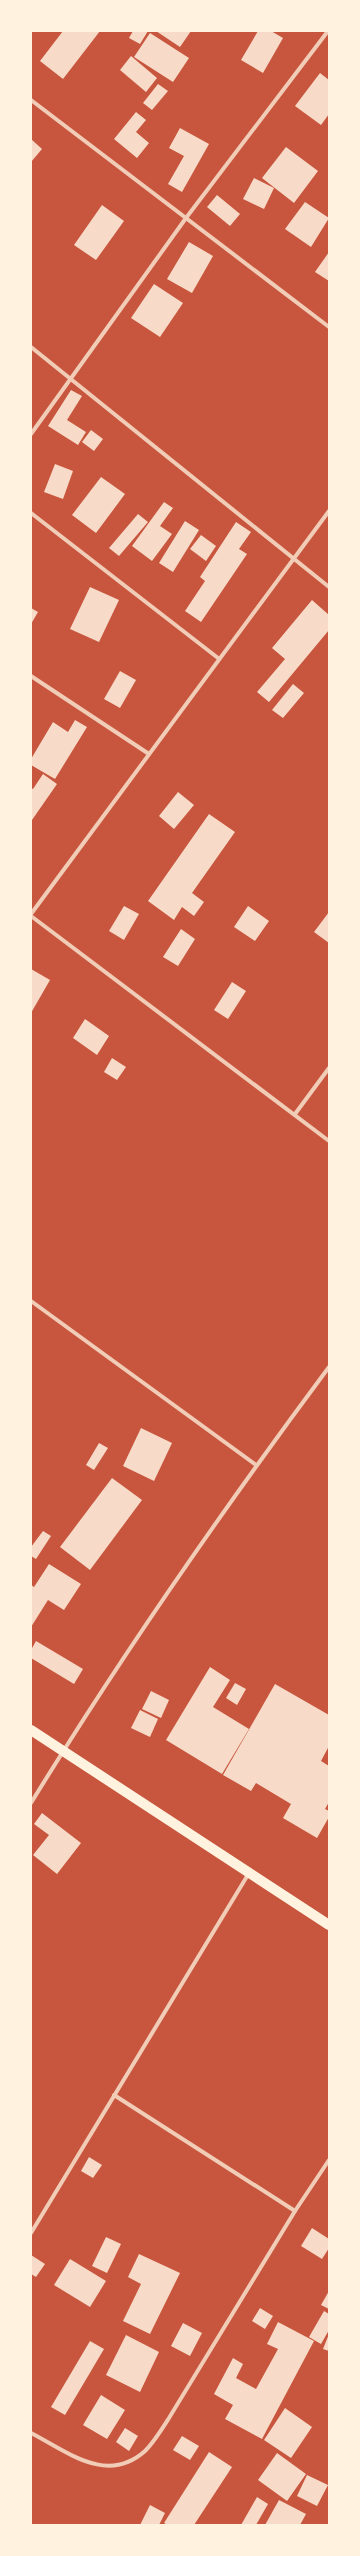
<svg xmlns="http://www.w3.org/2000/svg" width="360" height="2556" viewBox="0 0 360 2556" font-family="'Space Grotesk',sans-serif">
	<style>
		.building { fill: #f7dbc8 }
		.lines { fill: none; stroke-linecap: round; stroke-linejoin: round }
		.minor { stroke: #f1ccb7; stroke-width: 4 }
		.primary { stroke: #fff3e0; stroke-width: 10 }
	</style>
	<rect width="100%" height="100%" fill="#c8553d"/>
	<g class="building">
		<polygon points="63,31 100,31 63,79 40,61"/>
		<polygon points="133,31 148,31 140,44 129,38"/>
		<polygon points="156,31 191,31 180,47"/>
		<polygon points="258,31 271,31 283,38 263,73 241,60"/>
		<polygon points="150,33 189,58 173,82 134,57"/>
		<polygon points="131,56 157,78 146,92 120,70"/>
		<polygon points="320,73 329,80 329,114 321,125 295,106"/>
		<polygon points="158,84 168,91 152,110 143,103"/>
		<polygon points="136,112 146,120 136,132 149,143 137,158 114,139"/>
		<polygon points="180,128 209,144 182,192 168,184 184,156 169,148"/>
		<polygon points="31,139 42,149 31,162"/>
		<polygon points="286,147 318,171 294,203 262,178"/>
		<polygon points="254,178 274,188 264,209 243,199"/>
		<polygon points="217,195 240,214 230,226 207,207"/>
		<polygon points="305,202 329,218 311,247 285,229"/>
		<polygon points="102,205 124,221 96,260 74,245"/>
		<polygon points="189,242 213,256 192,293 167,279"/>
		<polygon points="329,252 329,281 315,272"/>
		<polygon points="154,284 183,303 160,337 131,318"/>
		<polygon points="71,390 82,396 67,420 86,432 78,445 48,426"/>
		<polygon points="91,430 103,439 94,451 82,442"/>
		<polygon points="55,464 73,471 63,499 44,492"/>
		<polygon points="101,477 125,494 96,533 72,515"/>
		<polygon points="164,502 173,508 160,526 172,534 152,561 132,546"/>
		<polygon points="138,514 148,522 119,556 109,548"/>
		<polygon points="185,521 199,530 173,572 159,563"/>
		<polygon points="236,522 251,532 239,549 247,554 201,622 185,611 205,581 200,577"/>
		<polygon points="201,535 216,546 206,561 190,549"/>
		<polygon points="90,587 119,600 99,642 70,629"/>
		<polygon points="312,600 329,615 329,630 269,702 257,692 285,659 272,648"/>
		<polygon points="31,608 38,612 31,624"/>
		<polygon points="120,671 136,680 120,708 104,699"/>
		<polygon points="293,684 304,693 283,718 272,710"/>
		<polygon points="75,720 87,727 55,779 31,765 31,759 53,722 68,732"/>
		<polygon points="43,774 57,784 32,820 31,788 33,789"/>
		<polygon points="178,792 194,805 174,829 159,816"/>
		<polygon points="209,814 235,832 192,893 204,902 194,916 182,907 174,920 148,901"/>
		<polygon points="124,906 139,914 124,940 109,931"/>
		<polygon points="248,906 269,921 255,941 234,927"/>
		<polygon points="329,912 329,943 314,932"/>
		<polygon points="181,929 195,939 178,966 163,957"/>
		<polygon points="31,969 50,980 31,1013"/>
		<polygon points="232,982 246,991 228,1019 214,1010"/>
		<polygon points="85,1019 109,1036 97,1055 73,1038"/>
		<polygon points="112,1058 126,1067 117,1080 104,1072"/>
		<polygon points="141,1428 172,1443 154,1481 123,1466"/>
		<polygon points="99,1443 108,1448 94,1470 86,1465"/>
		<polygon points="112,1478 142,1500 90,1570 60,1547"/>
		<polygon points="43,1531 51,1536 36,1559 31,1556 31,1547"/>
		<polygon points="49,1564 81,1584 64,1610 48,1600 31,1627 31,1585 34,1587"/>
		<polygon points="36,1641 83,1669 74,1684 31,1658 31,1650"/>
		<polygon points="210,1667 230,1680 213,1707 249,1729 222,1774 166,1740"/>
		<polygon points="235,1683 246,1689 237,1705 226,1698"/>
		<polygon points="275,1684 329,1715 329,1746 321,1761 329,1766 329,1802 325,1809 329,1811 329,1817 317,1838 283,1818 291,1804 256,1783 251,1791 223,1775"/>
		<polygon points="151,1691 169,1700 161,1718 142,1709"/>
		<polygon points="140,1710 158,1719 150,1737 131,1728"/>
		<polygon points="42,1813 81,1843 57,1874 33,1855 49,1835 34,1824"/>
		<polygon points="89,2157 102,2165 93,2178 81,2171"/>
		<polygon points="312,2228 329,2239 329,2248 322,2259 301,2246"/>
		<polygon points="106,2237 121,2244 107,2273 92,2266"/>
		<polygon points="139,2254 180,2273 150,2334 123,2321 141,2284 128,2277"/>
		<polygon points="31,2255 45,2264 36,2277 31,2274"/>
		<polygon points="70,2259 106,2281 90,2307 54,2285"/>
		<polygon points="329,2291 329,2309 321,2305"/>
		<polygon points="260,2308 273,2316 265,2329 252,2321"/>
		<polygon points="324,2311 329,2314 329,2330 321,2344 309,2337"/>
		<polygon points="278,2322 314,2341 262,2439 225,2419 233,2405 214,2394 233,2358 243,2364 236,2378 256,2389 278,2349 267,2344"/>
		<polygon points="183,2323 202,2333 190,2356 171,2346"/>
		<polygon points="329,2334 329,2351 323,2349"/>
		<polygon points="126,2335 159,2352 140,2392 106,2375"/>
		<polygon points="90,2341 104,2349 65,2415 51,2407"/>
		<polygon points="101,2395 125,2410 107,2439 83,2425"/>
		<polygon points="285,2408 312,2427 291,2458 264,2440"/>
		<polygon points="125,2428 138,2436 129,2451 116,2442"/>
		<polygon points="182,2436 199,2446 190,2460 173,2450"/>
		<polygon points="209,2452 232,2467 194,2525 168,2525 164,2523"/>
		<polygon points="277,2453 306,2474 287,2501 258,2480"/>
		<polygon points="307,2475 328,2485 317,2506 297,2496"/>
		<polygon points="257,2497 268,2504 256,2525 241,2525"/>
		<polygon points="279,2500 306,2514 300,2525 265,2525"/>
		<polygon points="150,2505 165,2513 159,2525 140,2525"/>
	</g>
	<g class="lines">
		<g class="minor">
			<polyline points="31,100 329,327"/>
			<polyline points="31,347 329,587"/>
			<polyline points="31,434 186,218 328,31"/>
			<polyline points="31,513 218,658"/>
			<polyline points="31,676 149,754"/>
			<polyline points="31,914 329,511"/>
			<polyline points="31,916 329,1141"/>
			<polyline points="295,1114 329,1068"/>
			<polyline points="31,1301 256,1465"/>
			<path d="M 31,1803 C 123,1653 224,1508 329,1367"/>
			<polyline points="114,2095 295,2211"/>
			<polyline points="31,2233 249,1873"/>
			<path d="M 31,2433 C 68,2452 107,2485 145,2451 C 154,2442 162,2429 169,2418 L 295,2211 L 329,2160"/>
		</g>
		<polyline class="primary" points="31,1730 329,1925"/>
	</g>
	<rect width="360" height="2556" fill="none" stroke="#fff3e0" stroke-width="64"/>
</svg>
